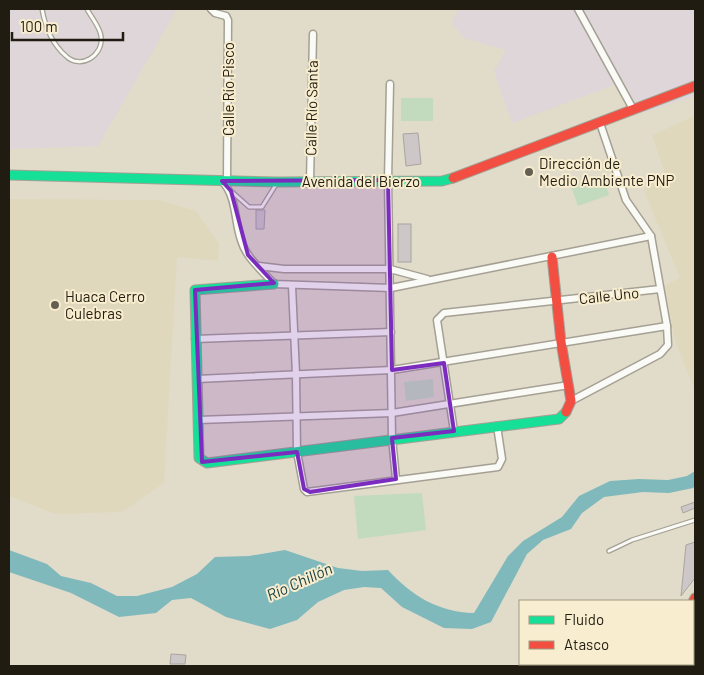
<svg xmlns="http://www.w3.org/2000/svg" width="704" height="675" viewBox="0 0 704 675" font-family="Barlow,sans-serif">
	<style>
		.industrial { fill: #ded6d9 }
		.green { fill: #c2dbbe }
		.sand { fill: #e0d8bc }
		.water { fill: #7fb9bb }
		.building { fill: #cdc8c7; stroke: #a8a4a1 }
		.lines { fill: none; stroke-linecap: round; stroke-linejoin: round }
		.lane-casing { stroke: #a4a093; stroke-width: 5.5 }
		.street-casing { stroke: #a4a093; stroke-width: 9 }
		.fast-casing { stroke: #a4a093; stroke-width: 11 }
		.jam-casing { stroke: #a4a093; stroke-width: 11 }
		.lane { stroke: #fafaf7; stroke-width: 3 }
		.street { stroke: #fafaf7; stroke-width: 6 }
		.fast { stroke: #16e098; stroke-width: 9 }
		.jam { stroke: #f24e42; stroke-width: 9 }
		.marked { fill: #7b2cbf; fill-opacity: 0.2; stroke: #7b2cbf; stroke-width: 4; stroke-linejoin: round }
		.poi-dot { fill: #645f52; stroke: #f8edce; stroke-width: 2 }
		.labels { text-anchor: middle; dominant-baseline: central; stroke-width: 4; stroke-linejoin: round; paint-order: stroke }
		.street-label { font-size: 15px; fill: #201c11; stroke: #f8edce }
		.poi-label { font-size: 15px; fill: #201c11; stroke: #f8edce; text-anchor: start }
		.water-label { font-size: 16px; font-style: italic; fill: #153e42; stroke: #f8edce }
	</style>
	<rect width="100%" height="100%" fill="#e1dbca"/>
	<g class="industrial">
		<polygon points="9,9 177,9 98,146 9,149"/>
		<polygon points="458,9 695,9 695,96 635,115 614,85 512,123 494,71 506,50 464,38 452,23"/>
	</g>
	<g class="green">
		<rect x="401" y="98" width="32" height="23"/>
		<polygon points="602,175 609,195 578,206 571,186"/>
		<polygon points="433,379 434,397 406,401 404,382"/>
		<polygon points="422,493 426,530 358,539 354,496"/>
	</g>
	<g class="sand">
		<polygon points="695,116 695,391 675,340 665,286 680,278 644,191 647,185 666,177 652,135"/>
		<polygon points="9,199 159,200 196,211 219,244 218,261 177,257 164,483 122,512 55,514 9,496"/>
	</g>
	<path class="water" d="M 695,471 L 695,486 L 693,488 L 669,493 L 643,492 L 604,497 L 582,513 L 571,529 L 543,540 L 527,554 L 491,622 L 472,629 L 444,628 L 402,607 L 381,588 L 364,587 L 344,590 L 318,602 L 297,620 L 270,629 L 226,617 L 191,598 L 172,600 L 156,613 L 119,617 L 71,593 L 9,572 L 9,550 L 47,564 L 61,576 L 91,583 L 117,596 L 137,596 L 172,587 L 197,574 L 215,557 L 249,556 L 285,550 L 338,568 L 362,571 L 388,570 C 412,596 438,612 474,613 L 508,556 L 523,541 L 562,517 L 579,496 L 610,481 L 639,479 L 668,480 L 687,476 Z"/>
	<g class="building">
		<polygon points="418,133 421,164 406,166 403,134"/>
		<polygon points="256,210 265,210 264,229 256,229"/>
		<rect x="398" y="224" width="13" height="38"/>
		<polygon points="695,502 695,508 683,513 681,507"/>
		<polygon points="695,542 695,578 681,596 686,545"/>
		<polygon points="171,654 186,655 185,664 170,664"/>
	</g>
	<g class="lines">
		<defs>
			<g id="lane">
				<path d="M 42,9 C 45,26 52,44 66,56 C 80,70 104,56 101,36 C 100,27 91,17 87,9"/>
				<polyline points="231,191 249,207 262,207 277,183"/>
				<polyline points="609,551 632,540 695,520"/>
			</g>
			<g id="street">
				<polyline points="211,9 215,13 226,16 228,20 227,181"/>
				<polyline points="578,9 633,109"/>
				<polyline points="390,84 388,180 392,438 396,479"/>
				<path d="M 222,181 C 237,197 234,220 241,240 C 246,258 262,270 274,284 L 391,288 L 651,236"/>
				<polyline points="310,182 313,34"/>
				<polyline points="259,266 284,269 390,269 427,279"/>
				<polyline points="292,286 296,374 297,452 304,489 307,492 498,467 502,459 497,426"/>
				<polyline points="195,339 391,332"/>
				<polyline points="197,379 392,370 667,326"/>
				<polyline points="571,401 660,354 668,345 667,326 651,236 626,200 600,123"/>
				<polyline points="198,420 392,413 569,385"/>
				<polyline points="454,431 437,320 444,313 660,289"/>
			</g>
			<g id="fast">
				<polyline points="9,175 277,182 442,181 453,178"/>
				<polyline points="274,284 195,290 199,458 207,463 559,419 566,412"/>
				<polyline points="693,635 695,639"/>
			</g>
			<g id="jam">
				<polyline points="453,178 695,86"/>
				<polyline points="552,257 561,342 571,401 566,412"/>
				<polyline points="693,602 695,598"/>
			</g>
		</defs>
		<use href="#lane" class="lane-casing"/>
		<use href="#street" class="street-casing"/>
		<use href="#fast" class="fast-casing"/>
		<use href="#jam" class="jam-casing"/>
		<use href="#lane" class="lane"/>
		<use href="#street" class="street"/>
		<use href="#fast" class="fast"/>
		<use href="#jam" class="jam"/>
	</g>
	<path class="marked" d="M 388,180 L 392,370 L 444,363 L 454,431 L 392,438 L 396,479 L 310,492 L 304,489 L 297,452 L 202,462 L 195,290 L 274,283 L 248,255 L 231,191 L 222,181 Z"/>
	<g class="poi-dot">
		<circle cx="529" cy="172" r="5"/>
		<circle cx="55" cy="305" r="5"/>
	</g>
	<g class="labels">
		<g class="street-label">
			<text transform="translate(228 89) rotate(-90)">Calle Río Pisco</text>
			<text transform="translate(311 108) rotate(-89)">Calle Río Santa</text>
			<text x="361" y="181">Avenida del Bierzo</text>
			<text transform="translate(609 295) rotate(-6)">Calle Uno</text>
		</g>
		<g class="poi-label">
			<text x="539" y="163">Dirección de<tspan x="539" dy="17">Medio Ambiente PNP</tspan></text>
			<text x="65" y="296">Huaca Cerro<tspan x="65" dy="17">Culebras</tspan></text>
		</g>
		<g class="water-label">
			<text transform="translate(299 581) rotate(-24)">Río Chillón</text>
		</g>
	</g>
	<rect width="704" height="675" fill="none" stroke="#201c11" stroke-width="20"/>
	<rect x="519" y="600" width="175" height="65" fill="#f8edce" stroke="#a29982"/>
	<rect x="529" y="616" width="25" height="8" fill="#16e098" stroke="#a29982"/>
	<text x="564" y="625" font-size="15" fill="#201c11">Fluido</text>
	<rect x="529" y="641" width="25" height="8" fill="#f24e42" stroke="#a29982"/>
	<text x="564" y="650" font-size="15" fill="#201c11">Atasco</text>
	<path d="M12 32v8h111v-8" fill="none" stroke="#201c11" stroke-width="2.5"/>
	<text x="20" y="32" font-size="15" fill="#201c11" stroke="#f8edce" stroke-width="4" paint-order="stroke">100 m</text>
</svg>
